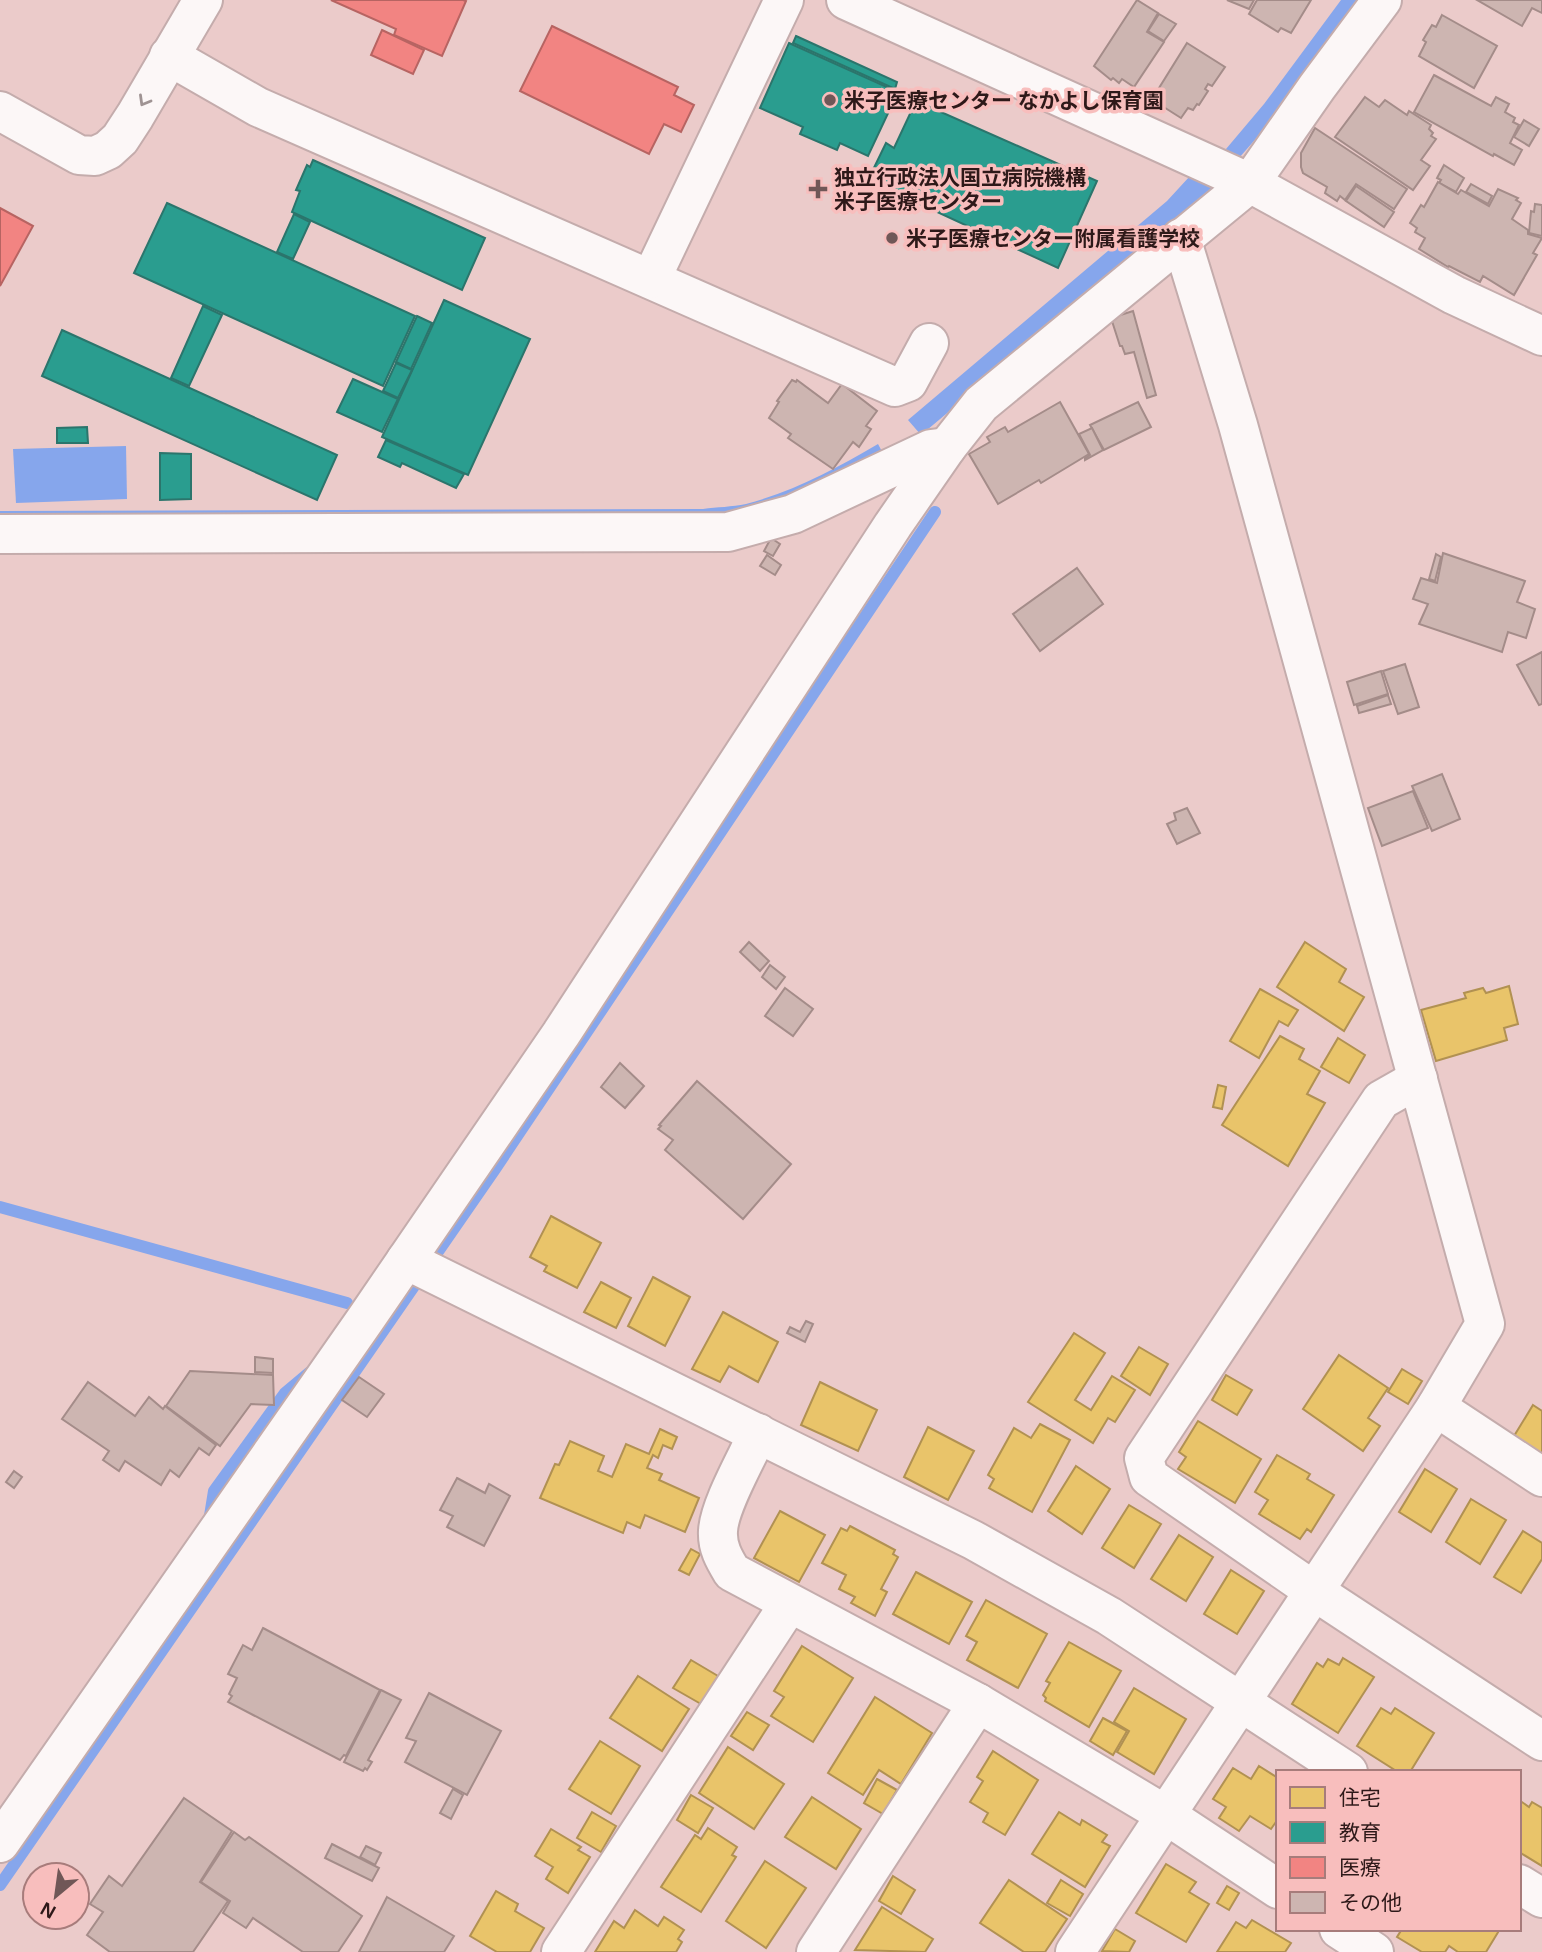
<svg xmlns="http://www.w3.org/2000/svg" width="1542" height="1952" viewBox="0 0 1542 1952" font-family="Helvetica,'Noto Sans JP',sans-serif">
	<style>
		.water { fill: #86a6ec }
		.homes { fill: #e9c46a; stroke: #b19152; stroke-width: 2 }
		.schools { fill: #2a9d8f; stroke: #2b756c; stroke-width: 2 }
		.health { fill: #f28482; stroke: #b76462; stroke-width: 2 }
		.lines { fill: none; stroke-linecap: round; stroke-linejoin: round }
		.stream { stroke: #86a6ec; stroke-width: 12 }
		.building { fill: #cdb5b1; stroke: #a48c89; stroke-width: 2 }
		.minor-casing { stroke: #c4acac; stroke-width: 42 }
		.minor { stroke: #fcf7f7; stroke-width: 38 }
		.oneway { stroke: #9f9393 }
		.poi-dot { fill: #705757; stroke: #f8bebd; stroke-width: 2.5 }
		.labels { text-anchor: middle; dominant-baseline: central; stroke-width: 7; stroke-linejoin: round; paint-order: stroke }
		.poi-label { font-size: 21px; font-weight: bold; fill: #2e1919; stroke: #f8bebd; text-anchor: start }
	</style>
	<rect width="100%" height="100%" fill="#ebcbca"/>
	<g class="water">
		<polygon points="1341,0 1362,0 1267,126 1204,198 921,435 908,420 1167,201 1190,176 1226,149 1264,104"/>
		<path d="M 878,444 L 886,459 L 719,526 L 0,528 L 0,511 L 703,509 C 717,507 732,507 746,504 C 795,491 835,469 878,444 Z"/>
		<polygon points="126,446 127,499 16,503 13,449"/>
	</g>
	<g class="homes">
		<polygon points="1305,942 1346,969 1339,982 1364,997 1344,1031 1277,987"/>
		<polygon points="1509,986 1518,1024 1504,1028 1507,1040 1436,1061 1421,1010 1466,998 1464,993 1483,988 1486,993"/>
		<polygon points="1260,989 1298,1010 1288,1026 1279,1021 1259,1058 1230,1041"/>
		<polygon points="1280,1036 1304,1049 1299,1059 1320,1071 1307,1094 1325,1103 1288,1166 1222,1125"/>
		<polygon points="1338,1038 1365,1055 1349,1083 1321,1067"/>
		<polygon points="1218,1085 1226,1087 1222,1109 1213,1107"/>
		<polygon points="551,1216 601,1243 577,1288 544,1271 547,1266 530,1257"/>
		<polygon points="653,1277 690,1297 665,1346 628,1326"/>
		<polygon points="601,1282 631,1298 616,1328 584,1312"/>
		<polygon points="723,1312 778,1342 758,1382 729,1366 720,1382 692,1369"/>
		<polygon points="1074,1333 1105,1353 1075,1400 1091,1410 1112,1376 1135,1390 1115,1422 1108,1418 1093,1443 1028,1402"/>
		<polygon points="1139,1347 1168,1364 1150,1395 1121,1376"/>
		<polygon points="1339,1355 1388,1388 1368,1418 1380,1426 1363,1451 1303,1409"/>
		<polygon points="1402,1369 1422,1381 1408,1404 1388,1392"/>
		<polygon points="1226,1375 1252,1390 1237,1415 1212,1400"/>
		<polygon points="820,1382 877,1410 858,1451 801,1425"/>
		<polygon points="1533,1405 1542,1411 1542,1460 1511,1441"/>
		<polygon points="1198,1421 1261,1459 1235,1503 1178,1469 1186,1457 1179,1452"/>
		<polygon points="1040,1424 1070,1440 1032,1512 989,1488 994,1479 988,1475 1014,1428 1031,1438"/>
		<polygon points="928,1427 974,1451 948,1500 904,1477"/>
		<polygon points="660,1429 677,1437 672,1449 663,1445 658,1458 653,1455 647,1468 662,1474 659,1480 699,1498 685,1532 645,1515 640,1528 627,1522 623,1533 540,1498 555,1464 559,1465 570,1441 604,1456 598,1471 612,1477 626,1444 649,1454"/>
		<polygon points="1277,1455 1310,1474 1307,1479 1334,1495 1311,1532 1307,1529 1300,1539 1259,1514 1268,1500 1255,1492"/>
		<polygon points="1076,1466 1110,1489 1082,1534 1048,1511"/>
		<polygon points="1425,1469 1457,1489 1431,1532 1399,1512"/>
		<polygon points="1471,1499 1506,1520 1480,1564 1446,1542"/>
		<polygon points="1129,1505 1161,1524 1134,1568 1102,1548"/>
		<polygon points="780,1511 825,1535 799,1582 754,1558"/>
		<polygon points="850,1526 895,1550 893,1554 898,1557 881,1589 887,1592 875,1616 851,1603 855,1597 839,1589 846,1575 822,1563 841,1528 847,1531"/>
		<polygon points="1523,1531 1542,1543 1542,1559 1521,1593 1494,1577"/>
		<polygon points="1179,1535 1213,1557 1186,1601 1151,1579"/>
		<polygon points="691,1549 700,1554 689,1575 679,1570"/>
		<polygon points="1231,1570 1264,1591 1237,1634 1204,1614"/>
		<polygon points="916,1572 972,1602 949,1644 893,1614"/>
		<polygon points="986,1600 1047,1634 1018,1688 967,1660 977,1642 966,1636"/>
		<polygon points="1069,1642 1121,1671 1089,1727 1045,1701 1046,1698 1043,1695 1050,1683 1046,1681"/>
		<polygon points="802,1646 853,1678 813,1742 771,1716 784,1697 774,1691"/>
		<polygon points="1343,1658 1374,1677 1338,1733 1292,1704 1317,1663 1323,1667 1328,1659 1339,1665"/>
		<polygon points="691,1660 718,1676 701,1704 673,1688"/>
		<polygon points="638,1676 689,1709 662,1751 610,1718"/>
		<polygon points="1134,1688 1186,1719 1154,1774 1117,1752 1129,1731 1114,1722"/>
		<polygon points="875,1697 932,1733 901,1784 879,1770 863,1795 828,1773"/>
		<polygon points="1381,1708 1391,1714 1395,1708 1434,1733 1410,1772 1398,1772 1357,1746"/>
		<polygon points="747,1712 769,1725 753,1750 731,1736"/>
		<polygon points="1103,1718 1127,1731 1113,1755 1090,1741"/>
		<polygon points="600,1741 640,1766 611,1814 569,1789"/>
		<polygon points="728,1747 784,1784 754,1829 699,1793"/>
		<polygon points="993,1751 1038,1780 1005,1835 983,1822 988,1813 970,1802 983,1781 977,1777"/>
		<polygon points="1259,1766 1278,1778 1278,1819 1271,1829 1250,1816 1239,1831 1219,1818 1226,1807 1213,1799 1233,1768 1251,1779"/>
		<polygon points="877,1779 897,1790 883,1814 864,1803"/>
		<polygon points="691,1795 713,1808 698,1833 677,1820"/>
		<polygon points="812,1797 861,1829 836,1869 785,1837"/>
		<polygon points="1519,1800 1529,1807 1532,1802 1542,1808 1542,1866 1519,1852"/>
		<polygon points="592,1812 616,1826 601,1852 577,1838"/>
		<polygon points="1059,1812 1080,1825 1082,1820 1107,1835 1102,1842 1110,1846 1085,1887 1032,1854"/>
		<polygon points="708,1828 737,1847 732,1855 736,1857 701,1912 661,1887 695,1835 701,1839"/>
		<polygon points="551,1829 581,1847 578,1850 590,1857 568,1893 546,1879 553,1867 535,1856"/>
		<polygon points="765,1861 806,1888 766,1948 726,1921"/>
		<polygon points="1166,1864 1196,1882 1189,1892 1209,1904 1186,1942 1136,1913"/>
		<polygon points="893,1876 915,1890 901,1914 879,1901"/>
		<polygon points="1009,1880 1067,1919 1045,1952 1024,1952 980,1923"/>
		<polygon points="1061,1880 1083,1894 1070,1916 1047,1903"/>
		<polygon points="1227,1886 1239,1893 1229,1910 1217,1903"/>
		<polygon points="496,1891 518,1904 515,1911 544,1928 530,1952 497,1952 470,1936"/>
		<polygon points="882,1907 933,1939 925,1952 855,1950"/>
		<polygon points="635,1910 658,1926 664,1917 684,1930 678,1939 682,1942 676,1952 595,1952 614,1921 624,1928"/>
		<polygon points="1252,1920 1291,1943 1285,1952 1217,1952 1236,1922 1246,1928"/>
		<polygon points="1115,1929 1135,1941 1129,1952 1102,1951"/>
		<polygon points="1402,1929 1500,1929 1486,1952 1458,1952 1449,1946 1445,1952 1422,1952 1397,1937"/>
	</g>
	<g class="schools">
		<polygon points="796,36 897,82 895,89 793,43"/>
		<polygon points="789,43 898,92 868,156 840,143 837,150 800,134 803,127 760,108"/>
		<polygon points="916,101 1097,181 1058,268 868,180 886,143 894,148"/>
		<polygon points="313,160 485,238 462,290 292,212 300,191 296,190 307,165 310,167"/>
		<polygon points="167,203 415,316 383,386 134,273"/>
		<polygon points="294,214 310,222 293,259 277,252"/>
		<polygon points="444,300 530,339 468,475 382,437"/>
		<polygon points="203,306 222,315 189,386 171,378"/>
		<polygon points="417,316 432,323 411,369 396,362"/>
		<polygon points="62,330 337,455 317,500 42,376"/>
		<polygon points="396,363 412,370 398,398 383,391"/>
		<polygon points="353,379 398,399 382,432 337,412"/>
		<polygon points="87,427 88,443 57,443 57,428"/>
		<polygon points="386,440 464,474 456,488 402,463 400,467 378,457"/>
		<polygon points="160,453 191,454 191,499 160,500"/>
	</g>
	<g class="health">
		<polygon points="331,0 463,0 466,1 442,56 394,35 396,29"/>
		<polygon points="552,26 678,87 674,95 694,105 681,132 664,124 649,154 520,91"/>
		<polygon points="382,30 424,50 413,74 371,55"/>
		<polygon points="0,208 33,226 0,286"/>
	</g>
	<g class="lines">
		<g class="stream">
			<polyline points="0,1207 347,1303"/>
			<polyline points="209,1522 214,1491 285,1393 310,1372"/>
			<polyline points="0,1885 495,1169 935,512"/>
		</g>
	</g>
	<g class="building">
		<polygon points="1137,0 1158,13 1147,32 1164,42 1134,87 1122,79 1119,83 1113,78 1111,80 1094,66"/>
		<polygon points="1227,0 1254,0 1249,9"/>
		<polygon points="1257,0 1311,0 1291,33 1281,28 1278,32 1249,14"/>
		<polygon points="1477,0 1542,0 1542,13 1532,8 1522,26"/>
		<polygon points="1159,14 1176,24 1164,41 1148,31"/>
		<polygon points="1442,15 1497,46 1474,88 1419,56 1426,42 1423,40 1432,25 1436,27"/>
		<polygon points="1187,43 1225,67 1212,86 1208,84 1205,89 1208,91 1199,105 1197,104 1193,110 1188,108 1181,118 1159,104 1161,101 1157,99 1162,90 1159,88"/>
		<polygon points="1434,75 1491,106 1496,97 1509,104 1505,112 1515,118 1513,122 1519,125 1510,143 1522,150 1514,165 1494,154 1493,156 1414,112"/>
		<polygon points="1365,97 1379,107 1385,100 1407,115 1409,111 1431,125 1429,129 1433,133 1431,136 1436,139 1421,160 1430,166 1413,190 1335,137"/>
		<polygon points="1524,120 1539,129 1529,146 1514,137"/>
		<polygon points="1315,128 1407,189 1394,209 1356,184 1345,200 1340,196 1337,201 1325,193 1327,187 1303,173 1301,167 1301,153"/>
		<polygon points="1444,165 1464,178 1456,192 1439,183 1441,180 1437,178"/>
		<polygon points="1438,182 1458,194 1461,190 1489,206 1498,189 1518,198 1516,200 1521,203 1512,219 1528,230 1528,234 1542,238 1533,253 1537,255 1514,295 1483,276 1480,282 1449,266 1448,267 1419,249 1425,238 1415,232 1417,228 1410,223 1421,205 1424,207"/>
		<polygon points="1471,184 1492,196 1488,204 1466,192"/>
		<polygon points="1356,186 1394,212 1384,227 1346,201"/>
		<polygon points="1535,204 1542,205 1542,236 1529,233 1531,211 1534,212"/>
		<polygon points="1133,311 1156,395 1147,398 1134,352 1125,354 1122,346 1120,346 1111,318"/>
		<polygon points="792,380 796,382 797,380 828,403 842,384 877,411 866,426 871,429 859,447 853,442 833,469 788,438 791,434 769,418 779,402 777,401"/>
		<polygon points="1060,402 1089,454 1041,483 1039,480 998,504 969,454 990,442 987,437 1005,427 1008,432"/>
		<polygon points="1138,402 1151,427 1104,450 1090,425"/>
		<polygon points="1092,428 1103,450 1085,460 1085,458 1090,455 1079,434"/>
		<polygon points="771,538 780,544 773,556 764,551"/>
		<polygon points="1443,553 1525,581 1517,602 1535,609 1526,638 1508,632 1502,652 1419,624 1428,604 1413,599 1421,578 1437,583"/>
		<polygon points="1436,554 1441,557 1435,581 1429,579"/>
		<polygon points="767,555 781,565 775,575 760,566"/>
		<polygon points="1077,568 1103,604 1040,651 1013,614"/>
		<polygon points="1542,652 1542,704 1539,705 1517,665"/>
		<polygon points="1405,664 1419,707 1398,714 1383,671"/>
		<polygon points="1381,671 1388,694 1354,705 1347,682"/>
		<polygon points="1388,695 1391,704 1359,713 1357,706"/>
		<polygon points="1442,774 1460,819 1432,831 1412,786"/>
		<polygon points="1413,791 1428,828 1382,846 1368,808"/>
		<polygon points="1187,808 1200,833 1177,844 1167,824 1176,820 1174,813"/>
		<polygon points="749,942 769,961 760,971 740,952"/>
		<polygon points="770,965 785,977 776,989 762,977"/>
		<polygon points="785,988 813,1009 793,1036 765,1016"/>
		<polygon points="620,1063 644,1086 625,1108 601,1087"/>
		<polygon points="697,1081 791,1164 743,1219 665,1150 673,1140 658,1129 661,1126 659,1125"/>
		<polygon points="806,1321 813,1324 805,1342 787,1333 790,1327 800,1332"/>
		<polygon points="255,1357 273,1359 273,1373 255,1372"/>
		<polygon points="190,1371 273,1375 274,1405 251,1404 220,1446 166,1406"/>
		<polygon points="359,1377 384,1394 367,1417 342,1400"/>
		<polygon points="88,1382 135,1416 149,1397 163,1409 165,1406 216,1445 209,1455 199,1448 179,1477 170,1470 161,1485 125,1461 119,1471 103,1460 109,1451 62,1419"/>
		<polygon points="14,1471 22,1477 14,1488 6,1482"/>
		<polygon points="457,1478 485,1493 489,1484 510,1496 484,1546 447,1527 453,1516 440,1510"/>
		<polygon points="263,1628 380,1690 346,1756 344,1755 340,1760 228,1702 232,1696 229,1694 237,1678 228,1674 243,1645 252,1650"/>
		<polygon points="381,1690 401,1700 368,1760 372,1762 367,1770 365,1768 363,1771 344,1762"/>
		<polygon points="429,1693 501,1731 467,1795 405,1762 416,1741 406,1738"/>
		<polygon points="453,1789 463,1795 451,1819 440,1813"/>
		<polygon points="184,1798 232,1831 200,1882 228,1901 193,1952 110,1952 87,1935 103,1912 90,1904 109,1876 122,1886"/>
		<polygon points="234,1832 245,1840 249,1837 362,1916 338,1952 303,1952 253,1918 246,1928 223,1913 230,1901 201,1882"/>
		<polygon points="332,1844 379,1868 372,1881 325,1858"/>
		<polygon points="366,1846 381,1853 375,1865 360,1857"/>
		<polygon points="387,1897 454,1936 444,1952 359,1952"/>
	</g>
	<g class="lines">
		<defs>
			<g id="minor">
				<polyline points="846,0 1250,183 1454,295 1542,336"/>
				<polyline points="169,56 258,107 895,387 908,382 929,343"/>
				<polyline points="0,111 79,155 95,156 108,150 120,139 135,116 203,0"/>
				<polyline points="651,279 784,0"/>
				<polyline points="0,534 728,532 793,514 931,449 947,447"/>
				<polyline points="1418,1079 1381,1100 1144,1458 1149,1477 1314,1591 1542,1741"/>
				<polyline points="406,1260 973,1540 1109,1616 1348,1772"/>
				<polyline points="1436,1407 1542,1477"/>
				<path d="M 758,1433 C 747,1458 719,1506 718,1531 C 717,1547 724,1559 732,1572 L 978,1703 L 1166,1815 L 1278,1889"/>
				<polyline points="0,1843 365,1320 561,1034 893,525 947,447 981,404 1250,183 1317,87 1382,0"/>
				<polyline points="1519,1884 1542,1898"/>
				<polyline points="1339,1929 1374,1952"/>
				<polyline points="561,1952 789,1604"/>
				<polyline points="816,1952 978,1703"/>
				<polyline points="1075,1952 1436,1407 1485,1324 1238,425 1181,238"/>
			</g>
		</defs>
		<use href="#minor" class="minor-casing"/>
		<use href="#minor" class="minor"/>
	</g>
	<defs><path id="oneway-chevron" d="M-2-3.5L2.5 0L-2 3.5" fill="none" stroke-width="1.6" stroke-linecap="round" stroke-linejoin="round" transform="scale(1.75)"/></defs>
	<use class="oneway" href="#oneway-chevron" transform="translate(144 101) rotate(120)"/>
	<g class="poi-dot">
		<circle cx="830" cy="100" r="7"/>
		<path d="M814.5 178.5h7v7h7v7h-7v7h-7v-7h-7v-7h7z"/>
		<circle cx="892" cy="238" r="7"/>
	</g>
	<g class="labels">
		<g class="poi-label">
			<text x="844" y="100">米子医療センター なかよし保育園</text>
			<text x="834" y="177">独立行政法人国立病院機構<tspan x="834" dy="24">米子医療センター</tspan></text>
			<text x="906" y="238">米子医療センター附属看護学校</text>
		</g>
	</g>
	<rect x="1276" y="1770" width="245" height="161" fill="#f8bebd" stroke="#a77c7b" stroke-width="2"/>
	<rect x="1290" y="1787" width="35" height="21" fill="#e9c46a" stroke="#a77c7b" stroke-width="2"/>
	<text x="1339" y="1805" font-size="21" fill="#2e1919">住宅</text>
	<rect x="1290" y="1822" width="35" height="21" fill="#2a9d8f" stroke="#a77c7b" stroke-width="2"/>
	<text x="1339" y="1840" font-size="21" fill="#2e1919">教育</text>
	<rect x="1290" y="1857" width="35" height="21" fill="#f28482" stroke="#a77c7b" stroke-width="2"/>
	<text x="1339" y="1875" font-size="21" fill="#2e1919">医療</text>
	<rect x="1290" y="1892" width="35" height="21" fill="#cdb5b1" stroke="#a77c7b" stroke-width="2"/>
	<text x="1339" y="1910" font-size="21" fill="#2e1919">その他</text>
	<g transform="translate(56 1896) rotate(209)"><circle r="33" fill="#f8bebd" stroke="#a77c7b" stroke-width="2"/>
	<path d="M0-5L12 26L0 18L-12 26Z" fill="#705757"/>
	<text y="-10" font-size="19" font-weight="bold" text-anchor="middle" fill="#2e1919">N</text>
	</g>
</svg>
